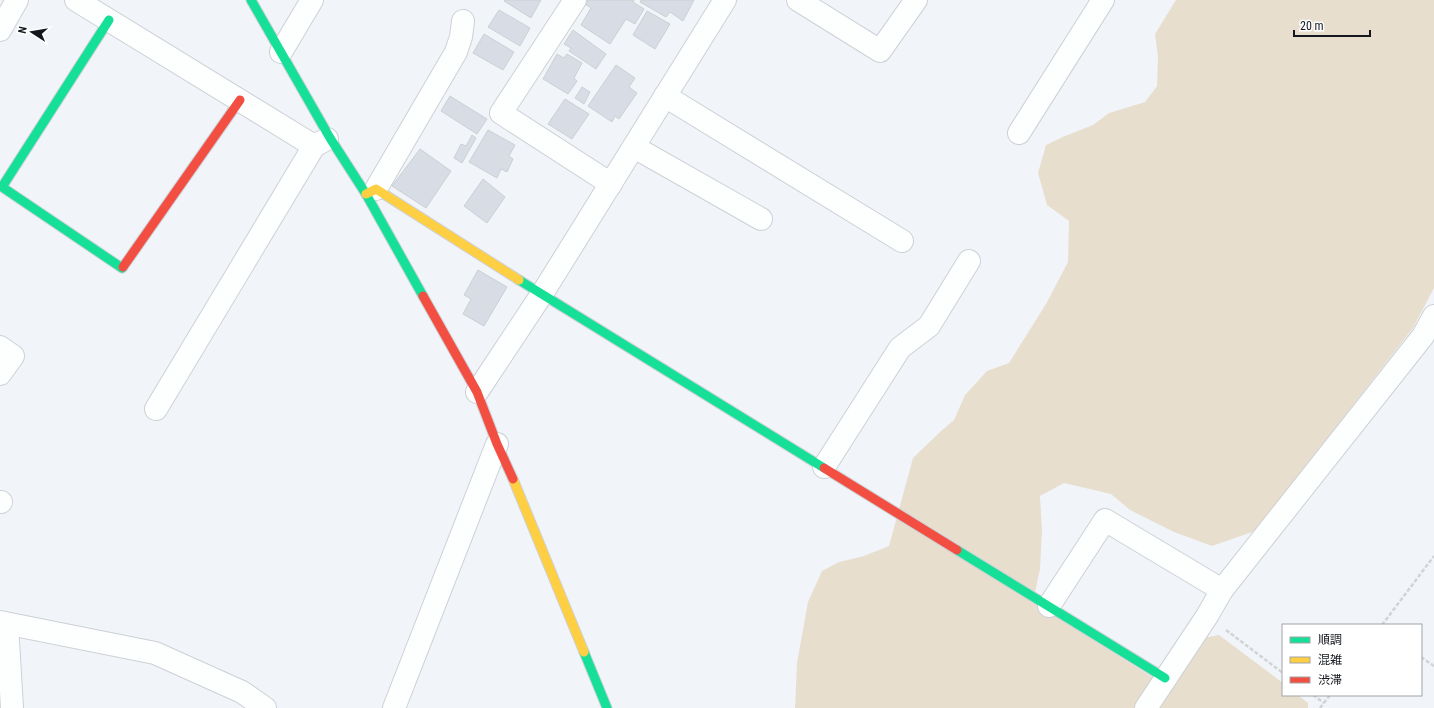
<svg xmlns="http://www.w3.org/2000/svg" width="1434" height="708" viewBox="0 0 1434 708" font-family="'Roboto Condensed','Noto Sans JP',sans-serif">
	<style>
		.green { fill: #e8dece }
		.building { fill: #d7dce5; stroke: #ccd0d5 }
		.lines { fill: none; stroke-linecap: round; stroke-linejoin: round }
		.street-casing { stroke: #cdd1d6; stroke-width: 24 }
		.fast-casing { stroke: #cdd1d6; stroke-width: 11 }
		.slow-casing { stroke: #cdd1d6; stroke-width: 11 }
		.jam-casing { stroke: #cdd1d6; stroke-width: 11 }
		.path { stroke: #d2d3d5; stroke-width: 2.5; stroke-dasharray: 4 2; stroke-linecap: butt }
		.street { stroke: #fdfefe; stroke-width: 22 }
		.fast { stroke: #16e098; stroke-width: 9 }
		.slow { stroke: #ffcf43; stroke-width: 9 }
		.jam { stroke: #f24e42; stroke-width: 9 }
	</style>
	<rect width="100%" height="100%" fill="#f1f5fa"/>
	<g class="green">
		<polygon points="1176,0 1434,0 1434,288 1413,328 1255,531 1212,546 1174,532 1130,510 1111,494 1064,483 1040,496 1042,530 1040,569 1033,602 1155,679 1139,708 795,708 797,663 808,602 822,571 839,562 864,556 889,546 913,458 941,431 954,420 965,395 987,371 1009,363 1046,304 1068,262 1069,221 1047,205 1038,173 1046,145 1065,136 1093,125 1109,113 1145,102 1157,86 1158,57 1155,34"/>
		<polygon points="1219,635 1283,683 1283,695 1298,695 1308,703 1308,708 1155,708 1198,639"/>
	</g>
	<g class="building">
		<polygon points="505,0 541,0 531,18 504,1"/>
		<polygon points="588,0 634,0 633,2 644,9 635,24 626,19 610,44 581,25 591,8 585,4"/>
		<polygon points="641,0 694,0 683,21 670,12 666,17 640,2"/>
		<polygon points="499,10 530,28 520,46 488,27"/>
		<polygon points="647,11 670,24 655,49 633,35"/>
		<polygon points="573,30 606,54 596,69 569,51 571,48 564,44"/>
		<polygon points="484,34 514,52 503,70 473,53"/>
		<polygon points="557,54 564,58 567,54 582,63 574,78 577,81 568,94 543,79"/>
		<polygon points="616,65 635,78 629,87 637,93 619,119 615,116 612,122 588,106"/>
		<polygon points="582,87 590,92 584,104 575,98"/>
		<polygon points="450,96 487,119 477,134 441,111"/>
		<polygon points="565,99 589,114 572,139 548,124"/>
		<polygon points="488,130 515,145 509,156 513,159 507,172 501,169 497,178 469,162"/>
		<polygon points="472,135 476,138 462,163 454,158 461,144 466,146"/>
		<polygon points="420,149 451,171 426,208 392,186"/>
		<polygon points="483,179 505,197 487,223 464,206"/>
		<polygon points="478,270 507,287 484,326 463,314 471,299 464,295"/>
	</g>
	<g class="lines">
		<defs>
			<g id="street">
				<polyline points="76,0 314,146 327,139"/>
				<polyline points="575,0 501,113 611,184"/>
				<polyline points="798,0 880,51 916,0"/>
				<polyline points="0,30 17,0"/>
				<polyline points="281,52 312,0"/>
				<polyline points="665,96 902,241"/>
				<polyline points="1019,133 1103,0"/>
				<polyline points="634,147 761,219"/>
				<polyline points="376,189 456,52 461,37 463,21"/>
				<polyline points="0,347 13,356 0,374"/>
				<polyline points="477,392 542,294 725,0"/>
				<polyline points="156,409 314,146"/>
				<polyline points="824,467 900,348 929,326 969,261"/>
				<polyline points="0,502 1,502"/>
				<polyline points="1049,606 1105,520 1222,590"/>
				<polyline points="0,622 155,653 242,692 265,708"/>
				<polyline points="7,624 12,708"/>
				<polyline points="394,708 497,444"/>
				<polyline points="1146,708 1207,616 1222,590 1423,336 1434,316"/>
			</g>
			<g id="fast">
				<polyline points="251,0 330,138 366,194 423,296"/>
				<polyline points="109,20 2,187 122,268 123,267"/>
				<polyline points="519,280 824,468"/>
				<polyline points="957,550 1165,678"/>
				<polyline points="584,652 607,708"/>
			</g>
			<g id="slow">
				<polyline points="366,194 376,189 519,280"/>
				<polyline points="513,479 584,652"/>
			</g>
			<g id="jam">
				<polyline points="123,267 240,100"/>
				<polyline points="423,296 477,392 497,444 513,479"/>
				<polyline points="824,468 957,550"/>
			</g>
		</defs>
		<use href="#street" class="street-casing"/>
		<use href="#fast" class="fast-casing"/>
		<use href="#slow" class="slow-casing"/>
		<use href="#jam" class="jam-casing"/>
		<g class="path">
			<polyline points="1382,625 1434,556"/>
			<polyline points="1226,630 1283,673"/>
			<polyline points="1421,657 1434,666"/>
			<polyline points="1313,695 1324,703"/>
			<polyline points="1320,708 1330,695"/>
		</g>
		<use href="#street" class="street"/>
		<use href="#fast" class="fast"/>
		<use href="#slow" class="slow"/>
		<use href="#jam" class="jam"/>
	</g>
	<rect x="1282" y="624" width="140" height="72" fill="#ffffff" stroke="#a1a3a5"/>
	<rect x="1290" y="637" width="20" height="6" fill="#16e098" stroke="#a1a3a5"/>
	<text x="1318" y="644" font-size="12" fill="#14181e">順調</text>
	<rect x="1290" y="657" width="20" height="6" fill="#ffcf43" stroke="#a1a3a5"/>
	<text x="1318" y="664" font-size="12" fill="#14181e">混雑</text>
	<rect x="1290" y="677" width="20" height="6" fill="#f24e42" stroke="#a1a3a5"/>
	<text x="1318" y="684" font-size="12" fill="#14181e">渋滞</text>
	<g transform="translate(32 32) rotate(282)" stroke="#ffffff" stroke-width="3" paint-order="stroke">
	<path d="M0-3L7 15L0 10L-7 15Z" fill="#14181e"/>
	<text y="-6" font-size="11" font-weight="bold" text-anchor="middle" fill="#14181e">N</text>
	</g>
	<path d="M1294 30v6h76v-6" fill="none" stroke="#14181e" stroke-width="2"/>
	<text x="1300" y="30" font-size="12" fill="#14181e" stroke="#ffffff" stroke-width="3" paint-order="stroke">20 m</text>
</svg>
